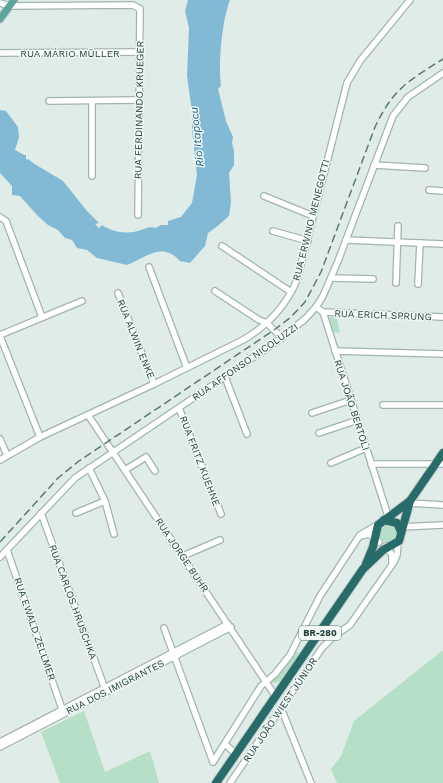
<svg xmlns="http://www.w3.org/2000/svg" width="443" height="783" viewBox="0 0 443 783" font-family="'Work Sans',sans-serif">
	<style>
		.green { fill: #b6dfc8 }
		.water { fill: #82bad6 }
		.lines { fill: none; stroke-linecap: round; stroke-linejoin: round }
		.minor-casing { stroke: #a2b4b0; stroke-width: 8 }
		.major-casing { stroke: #c0c9c8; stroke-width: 9 }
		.highway-casing { stroke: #c0c9c8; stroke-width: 10 }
		.minor { stroke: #fff; stroke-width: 5.5 }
		.major { stroke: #5fa59f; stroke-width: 7 }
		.highway { stroke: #286c69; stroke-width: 8 }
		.rail { stroke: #597976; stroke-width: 1.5; stroke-dasharray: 8 4; stroke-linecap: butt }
		.labels { text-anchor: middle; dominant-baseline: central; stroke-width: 3; stroke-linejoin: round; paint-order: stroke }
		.shield { fill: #f0f8f5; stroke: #5e7572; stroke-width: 1 }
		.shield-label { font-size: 9px; font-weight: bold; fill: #1f3d3a }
		.street-label { font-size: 10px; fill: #1f3d3a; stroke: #f0f8f5 }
		.water-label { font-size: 11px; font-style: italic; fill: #145a7e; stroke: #f0f8f5 }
	</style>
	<rect width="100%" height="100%" fill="#dfece8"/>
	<g class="green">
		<polygon points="330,317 337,317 340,333 332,332 329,320"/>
		<circle cx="388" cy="533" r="9"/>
		<polygon points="293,650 300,653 280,681 277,683 273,683 271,681"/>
		<polygon points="443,650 443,783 337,783 331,769 341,756 354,721"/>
		<polygon points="84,711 105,772 150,751 159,783 60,783 41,732"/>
	</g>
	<path class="water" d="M 188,0 L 230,0 C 222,20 218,65 221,86 L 218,89 L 226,121 L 233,137 L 232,143 L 234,151 L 234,165 L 229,173 L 231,202 L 229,216 C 222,222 216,228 208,233 L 205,246 L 190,263 L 180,261 C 162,241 145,258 127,265 L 97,258 L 87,250 L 77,248 L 72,240 L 65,238 L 58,230 L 48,225 L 38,216 L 20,196 L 12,195 L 12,186 L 0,173 L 0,110 L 6,111 L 18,127 L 19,137 L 15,150 L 24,155 L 26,155 L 26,160 L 28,159 L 33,163 L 63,181 L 87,211 L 99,223 L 95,224 L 99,228 L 102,225 C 112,232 127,235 141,230 C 147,228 149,226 156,228 L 161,225 L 168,225 L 168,221 L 181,217 L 192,203 L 197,175 L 192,129 L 192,112 L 187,76 L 189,28 L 185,11 Z"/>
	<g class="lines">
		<defs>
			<g id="minor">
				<polyline points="0,3 10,6 133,5 140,9 138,215"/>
				<polyline points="0,53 140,52"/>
				<polyline points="49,101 139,100"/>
				<polyline points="374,165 425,168"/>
				<polyline points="92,176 92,101"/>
				<polyline points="429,190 443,191"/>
				<polyline points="264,196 313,216"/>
				<polyline points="0,217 6,221 42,317"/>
				<polyline points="273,231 308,241"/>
				<polyline points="346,240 443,244"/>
				<polyline points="222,246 291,292"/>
				<polyline points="149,267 187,368"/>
				<polyline points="331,278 373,279"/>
				<polyline points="396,283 398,226"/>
				<polyline points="418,284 420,243"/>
				<polyline points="215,291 259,320 267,323"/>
				<polyline points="118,293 154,384"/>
				<polyline points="316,307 323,312 389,519"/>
				<polyline points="323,312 443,317"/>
				<polyline points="267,323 282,338"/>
				<polyline points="0,335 82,301"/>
				<polyline points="0,336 40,437"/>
				<polyline points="335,351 443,354"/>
				<polyline points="225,377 247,434"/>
				<polyline points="383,405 443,405"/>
				<polyline points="179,408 221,514"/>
				<polyline points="312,413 351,400"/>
				<polyline points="88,415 276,697"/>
				<polyline points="319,433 358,420"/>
				<polyline points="0,439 7,455"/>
				<path d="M 0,460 L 40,437 L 154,384 L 243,340 C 267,326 286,306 297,280 L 347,83 L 360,61 L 410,0"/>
				<polyline points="331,463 366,448"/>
				<polyline points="371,464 443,464"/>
				<polyline points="89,468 105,501 114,534"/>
				<polyline points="125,470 146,457 155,471"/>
				<polyline points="409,503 443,505"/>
				<polyline points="41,513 105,689"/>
				<polyline points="76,513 105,501"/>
				<polyline points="401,527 443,525"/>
				<polyline points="360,536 369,534 379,542"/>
				<polyline points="386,546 392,555 392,563"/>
				<polyline points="7,550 62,709"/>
				<polyline points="183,556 220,540"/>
				<polyline points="0,557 75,478 276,342 305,319 316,307 323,296 338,261 393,116 408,97 443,73"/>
				<polyline points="164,628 213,762"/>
				<polyline points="281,708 311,783"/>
				<polyline points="0,742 228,624"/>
				<polyline points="225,744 236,754"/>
				<polyline points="0,747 231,627"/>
				<polyline points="213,762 261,686 275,674 290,655 320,596 360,535 379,524"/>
				<polyline points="230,783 322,648 333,637 350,625 361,609 394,562 397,555 398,543"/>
			</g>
			<polyline id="major" points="0,19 14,0"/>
			<g id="highway">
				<polyline points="384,520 397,523 401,532"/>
				<polyline points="366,564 373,547 378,525 410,501 443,453"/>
				<polyline points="216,783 363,569 383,550 399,541 410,501"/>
			</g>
		</defs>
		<use href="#minor" class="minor-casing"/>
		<use href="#major" class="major-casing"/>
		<use href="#highway" class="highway-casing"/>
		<use href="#minor" class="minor"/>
		<use href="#major" class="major"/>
		<use href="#highway" class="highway"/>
		<path class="rail" d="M 0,542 L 58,478 L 79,461 L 274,330 L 291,317 L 305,302 L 321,272 L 375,127 C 393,89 408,81 443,59"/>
	</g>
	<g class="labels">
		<rect class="shield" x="299" y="626" width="42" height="14" rx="3"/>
		<g class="shield-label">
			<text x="320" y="633">BR-280</text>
		</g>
		<g class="street-label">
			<text x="70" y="53">RUA MÁRIO MÜLLER</text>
			<text transform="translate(139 110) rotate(-89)">RUA FERDINANDO KRUEGER</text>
			<text transform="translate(311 220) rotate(-76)">RUA ERWINO MENEGOTTI</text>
			<text transform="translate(383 315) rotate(2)">RUA ERICH SPRUNG</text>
			<text transform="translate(136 339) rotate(68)">RUA ALWIN ENKE</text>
			<text transform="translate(245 362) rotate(-35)">RUA AFFONSO NICOLUZZI</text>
			<text transform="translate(352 405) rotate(72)">RUA JOÃO BERTOLI</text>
			<text transform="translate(200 461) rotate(69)">RUA FRITZ KUEHNE</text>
			<text transform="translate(182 555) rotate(56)">RUA JORGE BUHR</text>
			<text transform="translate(73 602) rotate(70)">RUA CARLOS HRUSCHKA</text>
			<text transform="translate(35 629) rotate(71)">RUA EWALD ZELLMER</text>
			<text transform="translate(115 687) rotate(-27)">RUA DOS IMIGRANTES</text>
			<text transform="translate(280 710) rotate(-56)">RUA JOÃO WIEST JÚNIOR</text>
		</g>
		<g class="water-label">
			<text transform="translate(197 137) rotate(-96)">Rio Itapocu</text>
		</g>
	</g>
</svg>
